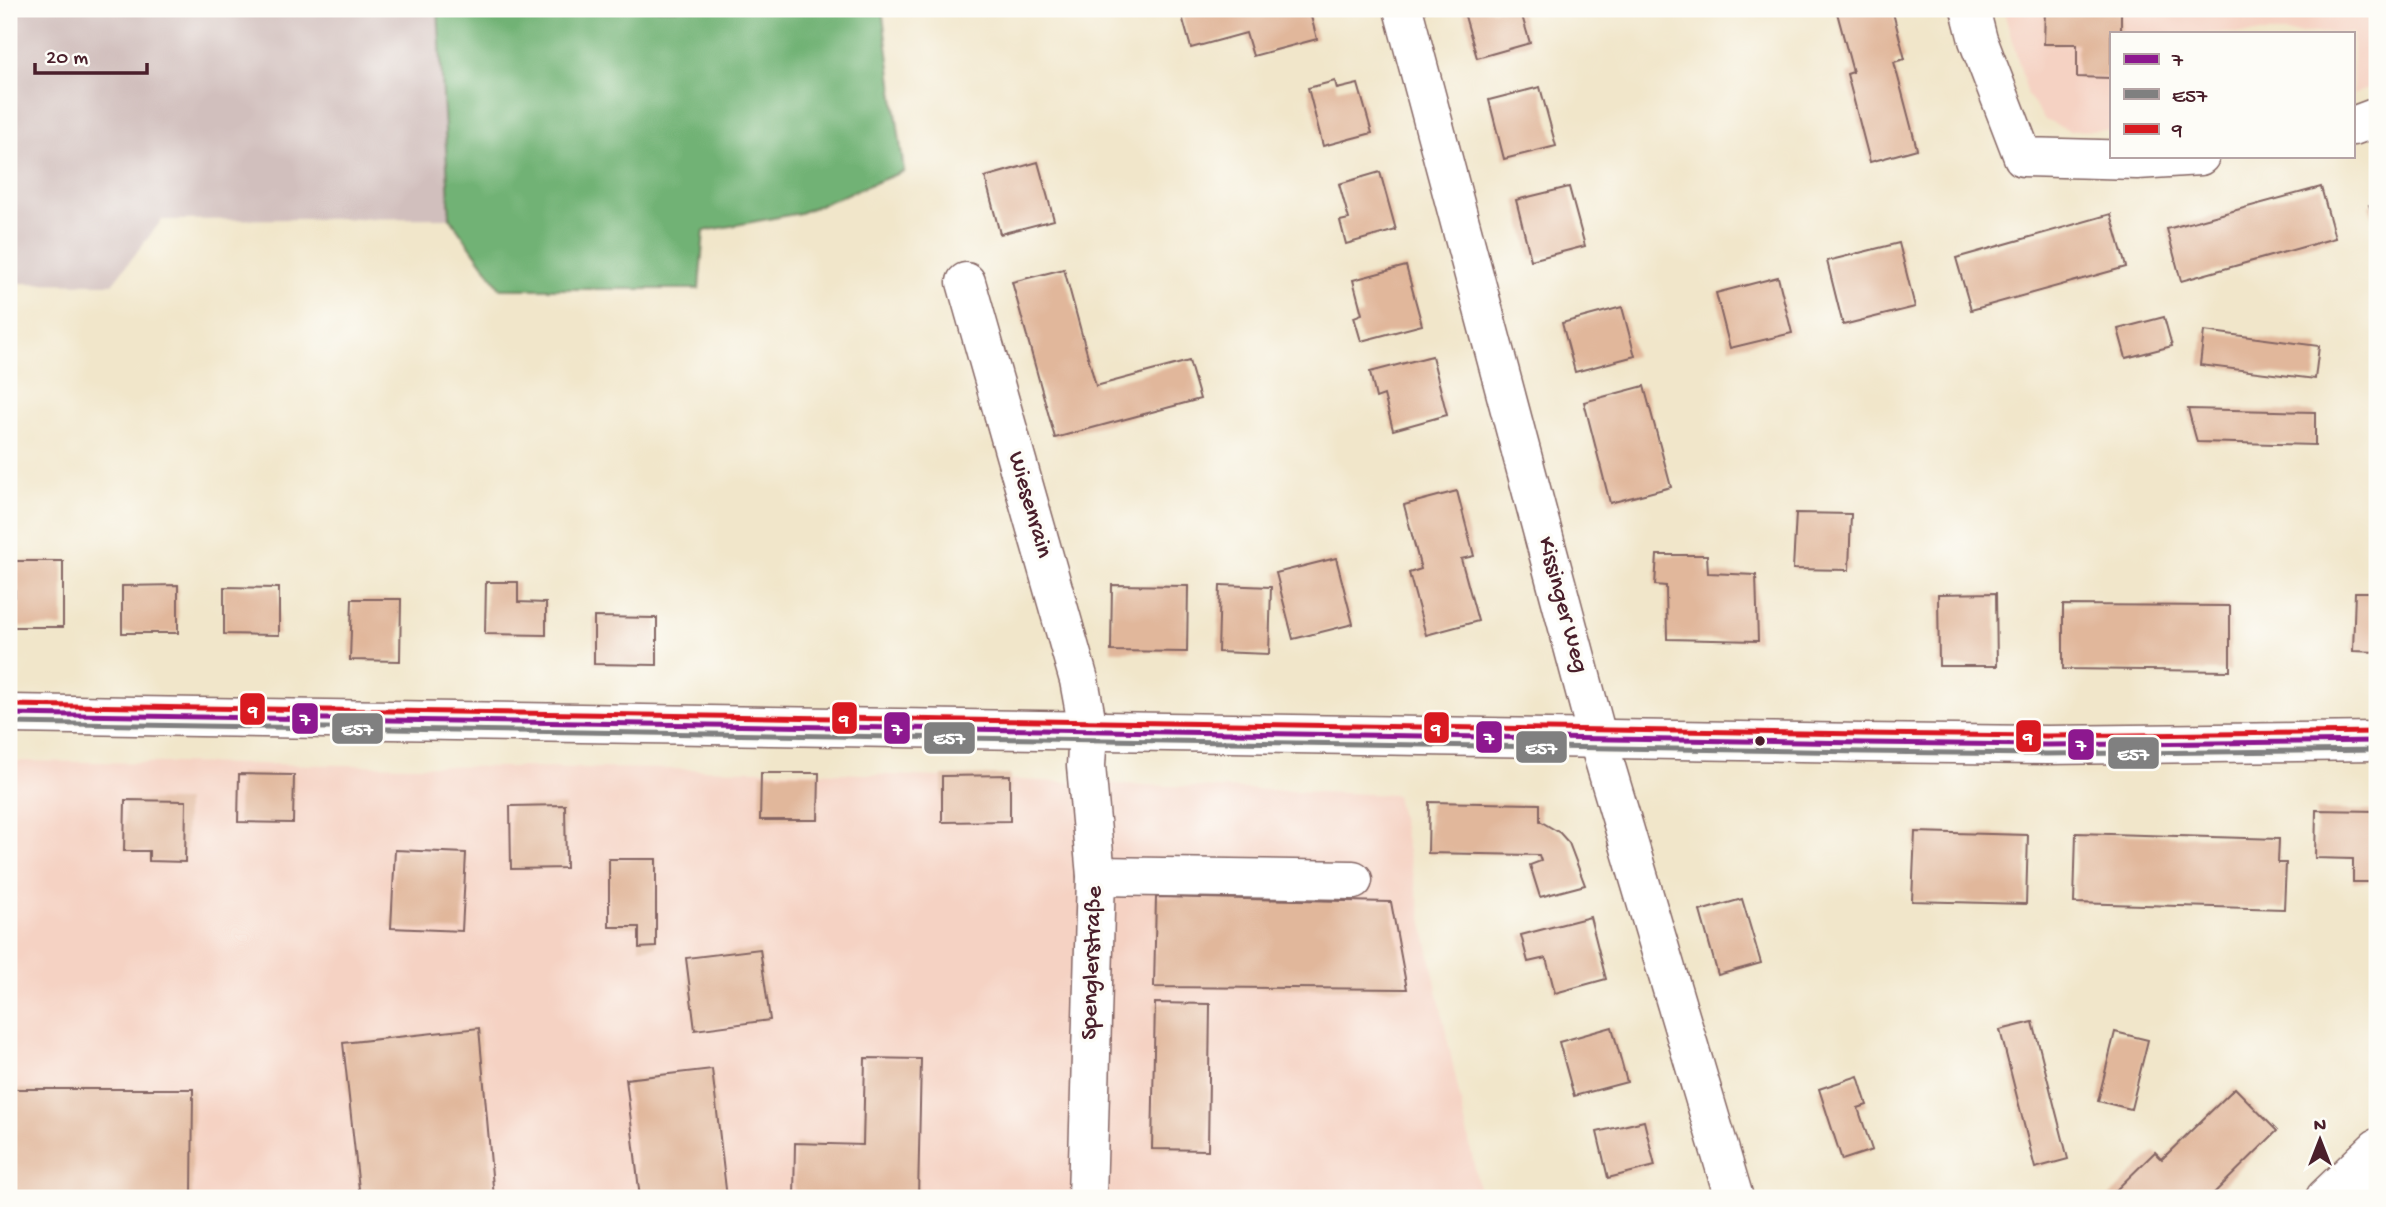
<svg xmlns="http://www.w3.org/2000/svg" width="2386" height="1207" viewBox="0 0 2386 1207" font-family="'Gochi Hand',sans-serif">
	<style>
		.built { fill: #f5d2c3 }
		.industrial { fill: #d1bfbd }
		.forest { fill: #71b274; stroke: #5e6850; stroke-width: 2 }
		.building { fill: #e1b79b }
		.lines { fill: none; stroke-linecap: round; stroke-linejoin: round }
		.minor-casing { stroke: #846563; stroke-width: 41 }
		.major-casing { stroke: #846563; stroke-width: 41 }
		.minor { stroke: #fff; stroke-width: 38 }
		.major { stroke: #fff; stroke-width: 38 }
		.bus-1-casing { stroke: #fdfcf7; stroke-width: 10 }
		.bus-2-casing { stroke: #fdfcf7; stroke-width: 10 }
		.bus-3-casing { stroke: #fdfcf7; stroke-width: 10 }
		.bus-1 { stroke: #8d188f; stroke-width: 5 }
		.bus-2 { stroke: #808080; stroke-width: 5 }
		.bus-3 { stroke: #d91920; stroke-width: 5 }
		.bus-dot { fill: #4a1f2b; stroke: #fdfcf7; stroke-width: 2.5 }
		.labels { text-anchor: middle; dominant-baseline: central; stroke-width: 7; stroke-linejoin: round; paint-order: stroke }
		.street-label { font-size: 24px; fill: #4a1f2b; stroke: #fdfcf7 }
		.line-badge { stroke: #fdfcf7; stroke-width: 2.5 }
		.badge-label { font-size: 19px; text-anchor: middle; font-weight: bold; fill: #fff }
	</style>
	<rect width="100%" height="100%" fill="#fdfcf7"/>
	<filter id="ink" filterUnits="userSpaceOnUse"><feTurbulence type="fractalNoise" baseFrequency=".0143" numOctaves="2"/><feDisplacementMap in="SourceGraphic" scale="14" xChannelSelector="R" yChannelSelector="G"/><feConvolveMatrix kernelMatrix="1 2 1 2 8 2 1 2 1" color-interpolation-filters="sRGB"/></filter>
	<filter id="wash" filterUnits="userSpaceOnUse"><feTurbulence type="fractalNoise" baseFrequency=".00686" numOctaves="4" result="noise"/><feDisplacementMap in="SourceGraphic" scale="28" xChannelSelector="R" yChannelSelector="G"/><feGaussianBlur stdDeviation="1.57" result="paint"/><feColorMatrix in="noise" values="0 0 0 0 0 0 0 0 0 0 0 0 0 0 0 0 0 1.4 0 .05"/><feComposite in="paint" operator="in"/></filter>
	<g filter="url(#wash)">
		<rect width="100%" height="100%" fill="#f1e6ca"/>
		<g class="built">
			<polygon points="2003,9 2377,9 2377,86 2353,94 2353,33 2111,33 2111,130 2069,131 2045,120 2028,95"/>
			<polygon points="9,761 761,770 1396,795 1481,1198 9,1198"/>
		</g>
		<polygon class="industrial" points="9,9 882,9 904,171 800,213 704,231 699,289 501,289 449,218 162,220 112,284 9,283"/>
		<polygon class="forest" points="438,9 882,9 904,171 800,213 704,231 699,289 501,289 450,218"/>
		<g id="blocks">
			<g class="building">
				<polygon points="1180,9 1309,9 1317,39 1253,56 1246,33 1191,48"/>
				<polygon points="1463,9 1520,9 1530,43 1477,58"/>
				<polygon points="1836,9 1892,9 1905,59 1894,62 1917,149 1870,162 1847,74 1853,72"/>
				<polygon points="2045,9 2121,9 2121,33 2111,33 2111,78 2077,77 2077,44 2044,44"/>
				<polygon points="1335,81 1337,89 1358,84 1372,133 1323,146 1308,88"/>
				<polygon points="1540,87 1556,146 1504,159 1489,100"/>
				<polygon points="1038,162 1054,220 1000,234 985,177"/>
				<polygon points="1380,172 1396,230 1346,244 1340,221 1349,219 1339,184"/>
				<polygon points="1569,187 1585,246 1531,260 1516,200"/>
				<polygon points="2321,187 2335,238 2181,281 2167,229"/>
				<polygon points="2377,202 2377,227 2369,205"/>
				<polygon points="2111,214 2126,267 1971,310 1956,258"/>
				<polygon points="1899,243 1915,307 1843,325 1827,261"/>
				<polygon points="1406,266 1422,325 1361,341 1354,317 1362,314 1353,280"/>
				<polygon points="1064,269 1096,386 1189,361 1200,399 1055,438 1012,282"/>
				<polygon points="1778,277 1792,333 1730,348 1716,293"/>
				<polygon points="1622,307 1635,356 1575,372 1562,323"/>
				<polygon points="2164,317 2172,346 2126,358 2118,329"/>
				<polygon points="2204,331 2319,346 2315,379 2200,365"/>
				<polygon points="1432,356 1447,415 1393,430 1384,395 1376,398 1370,372"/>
				<polygon points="1644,386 1671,487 1610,503 1584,402"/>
				<polygon points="2188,409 2315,412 2315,445 2197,442"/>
				<polygon points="1457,491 1474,556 1461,559 1478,621 1426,635 1409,573 1421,569 1404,505"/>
				<polygon points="1796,513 1851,514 1849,570 1793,569"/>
				<polygon points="1657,555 1707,555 1708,573 1756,575 1758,641 1667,639 1666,586 1655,585"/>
				<polygon points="1336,558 1353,624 1293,639 1276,573"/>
				<polygon points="15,561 63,561 63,627 9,627 9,597 15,597"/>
				<polygon points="486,582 518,582 518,602 546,603 546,635 485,634"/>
				<polygon points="178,585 178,633 122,633 122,586"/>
				<polygon points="1112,585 1188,586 1187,652 1111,651"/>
				<polygon points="1220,585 1271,587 1269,654 1218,652"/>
				<polygon points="224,587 279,588 279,635 224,634"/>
				<polygon points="2355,592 2377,592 2377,652 2353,651"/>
				<polygon points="1996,593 1997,666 1939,666 1938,594"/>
				<polygon points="352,599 401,599 400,661 350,660"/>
				<polygon points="2063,605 2230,606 2230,671 2063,669"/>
				<polygon points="594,617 657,618 657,665 594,664"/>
				<polygon points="761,773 819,773 818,820 760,820"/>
				<polygon points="239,774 294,775 293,823 238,822"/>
				<polygon points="1010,775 1010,821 942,822 942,776"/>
				<polygon points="125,800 186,801 185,862 149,861 149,851 124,851"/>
				<polygon points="1429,802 1540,804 1540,821 1560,833 1569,843 1585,885 1540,897 1530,865 1541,861 1539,855 1428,853"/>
				<polygon points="565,805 566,868 511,869 510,806"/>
				<polygon points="2316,810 2377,811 2377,882 2353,882 2353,859 2315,858"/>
				<polygon points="1915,832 2028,835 2026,904 1912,901"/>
				<polygon points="2076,833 2279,839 2278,863 2286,863 2284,909 2074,903"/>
				<polygon points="395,850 466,853 462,931 391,928"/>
				<polygon points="609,859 656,859 656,947 639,948 639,927 609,927"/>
				<polygon points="1156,897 1391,902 1407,989 1154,987"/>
				<polygon points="1742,899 1761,963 1718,975 1700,911"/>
				<polygon points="1590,917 1606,979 1555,993 1546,958 1528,962 1521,935"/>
				<polygon points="760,949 770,1020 695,1030 686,958"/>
				<polygon points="1155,1003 1210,1004 1208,1150 1152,1149"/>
				<polygon points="2033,1022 2068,1159 2035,1168 2000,1030"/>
				<polygon points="1612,1027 1627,1082 1574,1096 1559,1042"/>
				<polygon points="479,1028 494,1198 360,1198 343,1043"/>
				<polygon points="2115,1032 2148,1040 2131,1109 2098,1101"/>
				<polygon points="865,1058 921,1059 918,1198 794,1198 795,1143 863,1145"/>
				<polygon points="712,1069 727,1198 640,1198 626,1079"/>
				<polygon points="1858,1076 1867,1105 1858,1108 1872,1150 1842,1160 1819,1089"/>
				<polygon points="2235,1088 2277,1131 2209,1198 2198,1194 2194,1198 2108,1198 2155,1152 2162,1159"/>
				<polygon points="9,1089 193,1089 192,1198 9,1198"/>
				<polygon points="1644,1121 1655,1166 1608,1178 1597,1132"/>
			</g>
		</g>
	</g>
	<g filter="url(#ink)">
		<use href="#blocks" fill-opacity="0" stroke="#846563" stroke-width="2"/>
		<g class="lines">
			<defs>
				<g id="minor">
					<polyline points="1403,9 1598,740 1734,1198"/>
					<polyline points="1970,9 1978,40 2023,157 2137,160 2200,156"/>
					<polyline points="2353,126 2377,117"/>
					<polyline points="966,282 1079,680 1088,729 1086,766 1096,876 1087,1198"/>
					<polyline points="9,714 1864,743 2047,745 2377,741"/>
					<polyline points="1096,876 1353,880"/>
				</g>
				<g id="major">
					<polyline points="2325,1198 2377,1148"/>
					<polyline points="2367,1198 2377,1188"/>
				</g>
			</defs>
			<use href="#minor" class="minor-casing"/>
			<use href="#major" class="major-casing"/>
			<use href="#minor" class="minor"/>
			<use href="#major" class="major"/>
			<defs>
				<polyline id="bus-1" points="9,714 1864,743 2047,745 2377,741"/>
				<polyline id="bus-2" points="9,723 1864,752 2047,754 2377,750"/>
				<polyline id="bus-3" points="9,705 1864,734 2047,736 2377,732"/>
			</defs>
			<use href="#bus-1" class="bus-1-casing"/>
			<use href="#bus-2" class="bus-2-casing"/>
			<use href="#bus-3" class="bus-3-casing"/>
			<use href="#bus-1" class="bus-1"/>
			<use href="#bus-2" class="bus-2"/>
			<use href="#bus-3" class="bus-3"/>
		</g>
	</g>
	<circle class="bus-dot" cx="1760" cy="741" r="6"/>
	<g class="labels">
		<g class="street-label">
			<text transform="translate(1029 505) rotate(74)">Wiesenrain</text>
			<text transform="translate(1562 605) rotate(75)">Kissinger Weg</text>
			<text transform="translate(1093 963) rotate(-88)">Spenglerstraße</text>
		</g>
	</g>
	<g class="line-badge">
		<rect x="239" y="692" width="27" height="34" rx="7" fill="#d91920"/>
		<rect x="831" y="701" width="27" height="34" rx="7" fill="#d91920"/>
		<rect x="291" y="702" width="28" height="33" rx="7" fill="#8d188f"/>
		<rect x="1423" y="711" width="27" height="33" rx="7" fill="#d91920"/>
		<rect x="883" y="711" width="28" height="34" rx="7" fill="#8d188f"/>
		<rect x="331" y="712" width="53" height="33" rx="7" fill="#808080"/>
		<rect x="2015" y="719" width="27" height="34" rx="7" fill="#d91920"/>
		<rect x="1475" y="720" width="28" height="34" rx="7" fill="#8d188f"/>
		<rect x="923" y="721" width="53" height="34" rx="7" fill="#808080"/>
		<rect x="2067" y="728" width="28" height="33" rx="7" fill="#8d188f"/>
		<rect x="1515" y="730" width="53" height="34" rx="7" fill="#808080"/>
		<rect x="2107" y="736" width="53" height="34" rx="7" fill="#808080"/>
	</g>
	<g class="badge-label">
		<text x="253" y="716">9</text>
		<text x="844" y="725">9</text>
		<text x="305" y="725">7</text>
		<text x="1436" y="734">9</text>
		<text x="897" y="735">7</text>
		<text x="357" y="735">E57</text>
		<text x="2028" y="743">9</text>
		<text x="1489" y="744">7</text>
		<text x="949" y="744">E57</text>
		<text x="2081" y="751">7</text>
		<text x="1541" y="754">E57</text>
		<text x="2133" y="760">E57</text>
	</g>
	<rect width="2386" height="1207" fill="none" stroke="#fdfcf7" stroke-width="35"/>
	<rect x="2110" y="32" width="245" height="126" fill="#fdfcf7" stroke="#b5a4a5" stroke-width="2"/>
	<rect x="2124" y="54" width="35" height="10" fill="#8d188f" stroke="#b5a4a5" stroke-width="2"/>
	<text x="2172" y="66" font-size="21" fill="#4a1f2b">7</text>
	<rect x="2124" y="89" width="35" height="10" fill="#808080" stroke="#b5a4a5" stroke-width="2"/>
	<text x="2172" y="102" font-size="21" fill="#4a1f2b">E57</text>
	<rect x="2124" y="124" width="35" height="10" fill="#d91920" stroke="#b5a4a5" stroke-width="2"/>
	<text x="2172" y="136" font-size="21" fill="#4a1f2b">9</text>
	<g transform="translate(2320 1140)" stroke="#fdfcf7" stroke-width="5" paint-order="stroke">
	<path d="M0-5L12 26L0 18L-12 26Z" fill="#4a1f2b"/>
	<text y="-10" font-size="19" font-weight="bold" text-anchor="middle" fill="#4a1f2b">N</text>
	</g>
	<path d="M35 63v10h112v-10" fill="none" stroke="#4a1f2b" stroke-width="3.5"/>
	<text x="46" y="63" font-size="21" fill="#4a1f2b" stroke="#fdfcf7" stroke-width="5" paint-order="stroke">20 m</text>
</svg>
